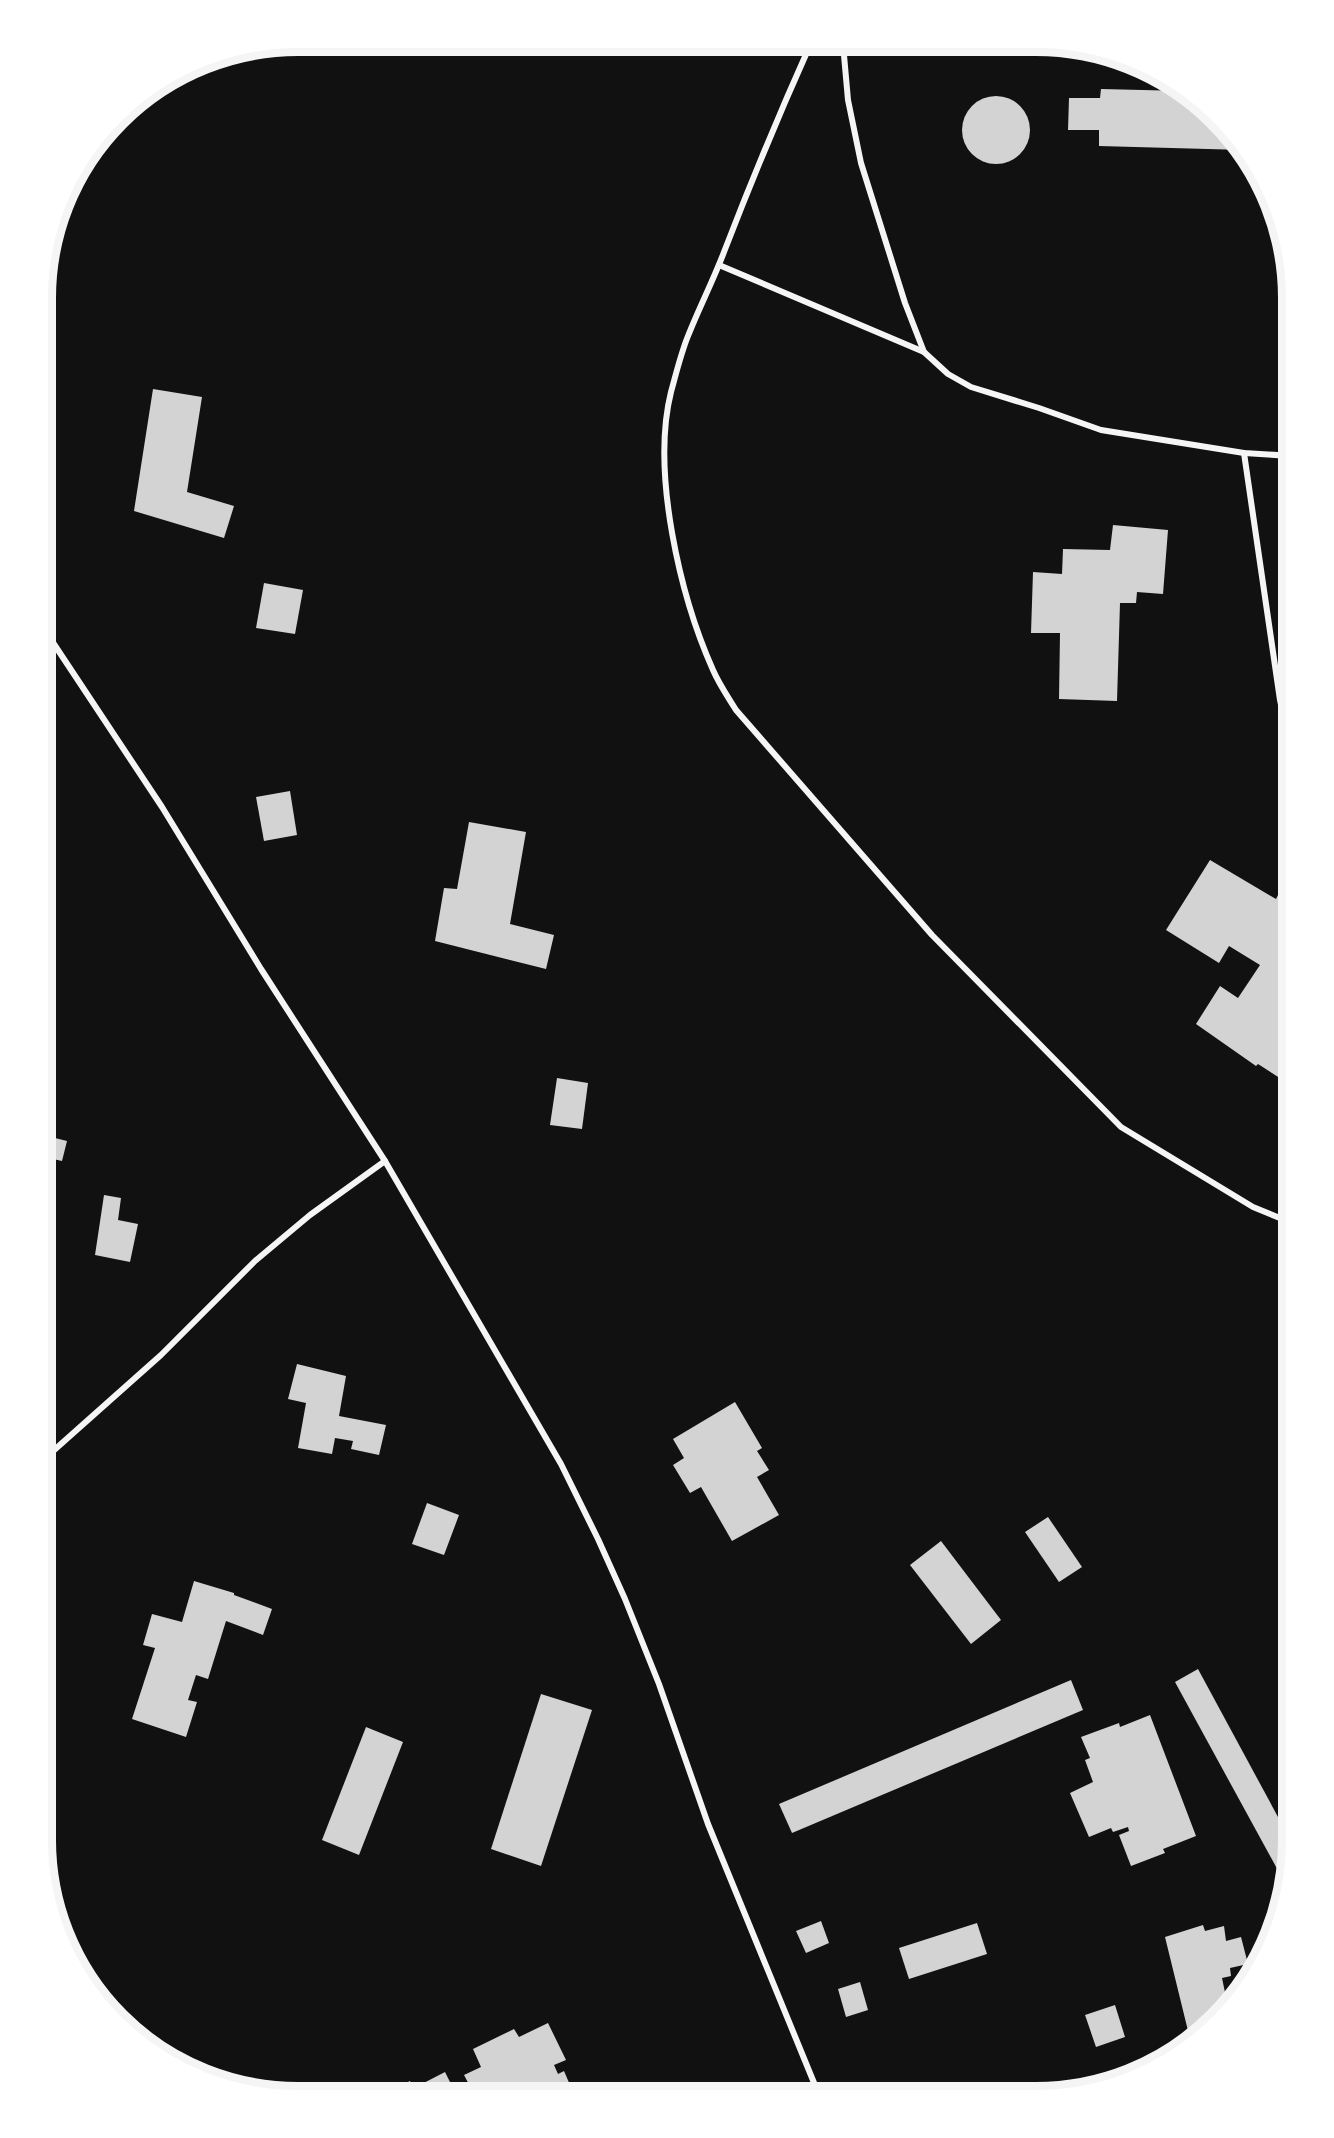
<svg xmlns="http://www.w3.org/2000/svg" width="1334" height="2138" viewBox="0 0 1334 2138" font-family="Rubik,sans-serif">
	<style>
		.building { fill: #d3d3d3 }
		.lines { fill: none; stroke-linecap: round; stroke-linejoin: round }
		.minor { stroke: #f5f5f5; stroke-width: 6 }
		.rim { fill: none; stroke: #f5f5f5; stroke-width: 8 }
	</style>
	<rect width="100%" height="100%" fill="#111"/>
	<g class="building">
		<polygon points="1101,89 1184,91 1192,95 1239,143 1244,150 1099,146 1099,130 1068,130 1069,98 1100,98"/>
		<circle cx="996" cy="130" r="34"/>
		<polygon points="153,389 202,397 187,492 234,506 224,538 134,511"/>
		<polygon points="1113,525 1168,530 1163,594 1137,592 1136,603 1120,603 1117,701 1059,699 1060,633 1031,633 1033,572 1062,574 1063,549 1110,550"/>
		<polygon points="264,583 303,590 295,634 256,628"/>
		<polygon points="290,791 297,835 264,841 256,797"/>
		<polygon points="469,822 526,832 510,924 554,935 546,969 435,941 444,888 457,889"/>
		<polygon points="1210,860 1276,899 1280,891 1292,885 1292,1012 1283,1026 1292,1032 1292,1086 1258,1064 1256,1066 1196,1024 1220,986 1238,998 1260,965 1229,946 1219,963 1166,930"/>
		<polygon points="557,1078 588,1083 582,1129 550,1125"/>
		<polygon points="43,1135 67,1141 62,1161 53,1159 49,1170 43,1169"/>
		<polygon points="104,1195 121,1198 118,1220 138,1224 130,1262 95,1255"/>
		<polygon points="297,1364 346,1376 339,1416 386,1425 379,1455 351,1449 353,1441 335,1438 332,1454 298,1448 306,1403 288,1399"/>
		<polygon points="735,1402 762,1448 757,1451 769,1470 757,1477 779,1515 732,1541 701,1487 690,1493 673,1465 684,1458 673,1439"/>
		<polygon points="427,1503 459,1515 444,1555 412,1544"/>
		<polygon points="1048,1517 1082,1567 1059,1582 1025,1532"/>
		<polygon points="941,1541 1001,1620 971,1644 910,1565"/>
		<polygon points="194,1581 234,1593 234,1595 272,1609 263,1635 226,1621 208,1679 196,1675 188,1700 197,1702 186,1737 132,1719 155,1648 143,1645 152,1614 182,1622"/>
		<polygon points="1198,1669 1291,1841 1291,1857 1288,1872 1281,1876 1175,1682"/>
		<polygon points="1071,1680 1083,1710 792,1833 779,1804"/>
		<polygon points="541,1694 592,1710 541,1866 491,1849"/>
		<polygon points="1150,1715 1196,1836 1163,1849 1165,1853 1131,1866 1119,1835 1129,1831 1128,1827 1113,1832 1111,1828 1089,1837 1070,1793 1093,1782 1085,1760 1090,1758 1081,1737 1119,1723 1120,1727"/>
		<polygon points="366,1727 403,1742 359,1855 322,1840"/>
		<polygon points="821,1921 829,1943 806,1953 796,1931"/>
		<polygon points="977,1923 987,1954 909,1979 899,1948"/>
		<polygon points="1203,1925 1205,1931 1224,1926 1226,1941 1241,1937 1248,1964 1230,1968 1231,1976 1222,1978 1228,2007 1191,2043 1165,1937"/>
		<polygon points="860,1982 868,2010 846,2017 838,1989"/>
		<polygon points="1115,2005 1125,2037 1096,2047 1085,2015"/>
		<polygon points="548,2023 566,2060 554,2065 558,2074 564,2071 573,2092 568,2095 474,2094 464,2075 481,2067 473,2049 514,2029 519,2037"/>
		<polygon points="445,2072 456,2094 384,2094 410,2081 414,2088"/>
	</g>
	<g class="lines">
		<g class="minor">
			<path d="M 811,43 C 780,112 751,182 724,252 C 713,281 699,308 688,336 C 681,353 676,374 671,392 C 651,472 680,596 713,670 C 719,684 728,697 736,710 L 932,935 L 1121,1127 L 1253,1207 L 1292,1223"/>
			<polyline points="843,44 848,100 861,163 905,303 924,352 948,374 971,387 1039,408 1101,430 1244,453 1292,456"/>
			<polyline points="1118,57 1135,62"/>
			<polyline points="719,265 924,352"/>
			<polyline points="1244,453 1280,700 1292,757"/>
			<polyline points="44,629 162,807 261,969 385,1161 561,1464 598,1539 625,1599 659,1684 708,1824 819,2095"/>
			<polyline points="43,1460 161,1355 255,1261 310,1215 385,1161"/>
		</g>
	</g>
	<path d="M0 0H1334V2138H0ZM298 52H1036A246 246 0 0 1 1282 298V1840A246 246 0 0 1 1036 2086H298A246 246 0 0 1 52 1840V298A246 246 0 0 1 298 52Z" fill="#fff" fill-rule="evenodd"/>
	<path class="rim" d="M298 52H1036A246 246 0 0 1 1282 298V1840A246 246 0 0 1 1036 2086H298A246 246 0 0 1 52 1840V298A246 246 0 0 1 298 52Z"/>
</svg>
